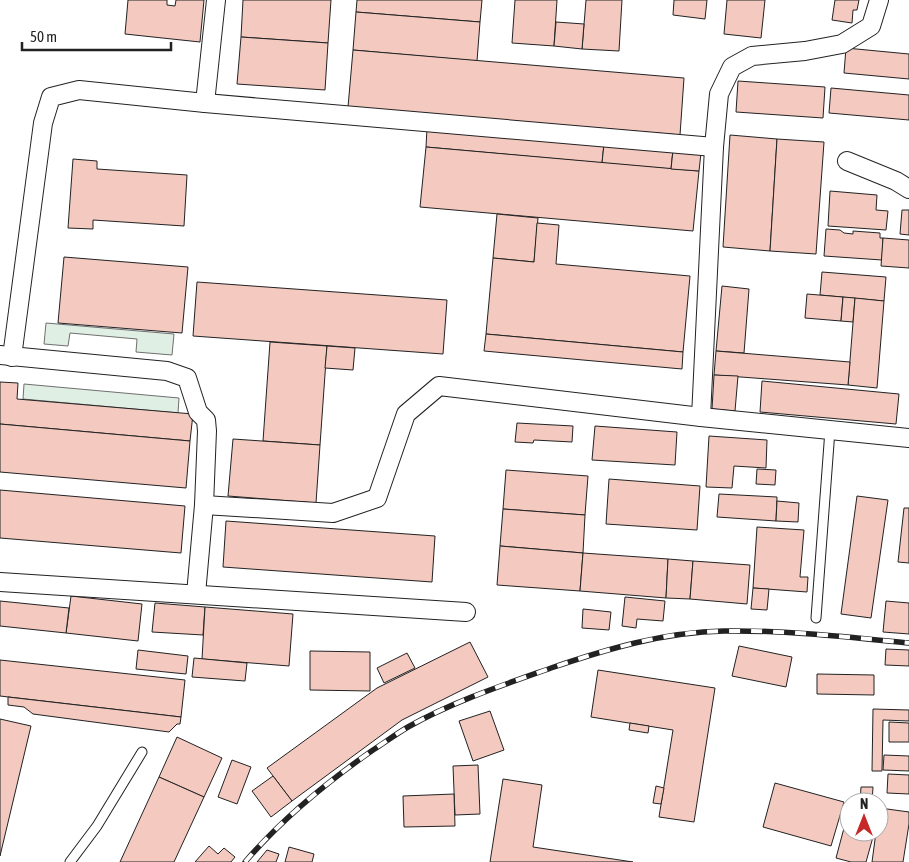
<svg xmlns="http://www.w3.org/2000/svg" width="909" height="862" viewBox="0 0 909 862" font-family="'Asap Condensed',sans-serif">
	<style>
		.green { fill: #e0efe3; stroke: #6f6f6f }
		.building { fill: #f3c9c0; stroke: #222 }
		.lines { fill: none; stroke-linecap: round; stroke-linejoin: round }
		.lane-casing { stroke: #222; stroke-width: 11 }
		.street-casing { stroke: #222; stroke-width: 20 }
		.lane { stroke: #fff; stroke-width: 9 }
		.street { stroke: #fff; stroke-width: 18 }
		.rail-casing { stroke: #222; stroke-width: 5.5 }
		.rail { stroke: #fff; stroke-width: 4; stroke-dasharray: 11; stroke-linecap: butt }
	</style>
	<rect width="100%" height="100%" fill="#fff"/>
	<g class="green">
		<polygon points="46,323 174,334 172,355 136,352 137,339 70,333 68,346 44,344"/>
		<polygon points="24,384 179,398 178,413 23,399"/>
	</g>
	<g class="building">
		<polygon points="128,0 167,0 167,5 175,6 176,0 204,0 200,42 125,34"/>
		<polygon points="243,0 331,0 328,43 241,37"/>
		<polygon points="357,0 482,0 480,22 356,12"/>
		<polygon points="515,0 557,0 554,46 512,43"/>
		<polygon points="586,0 622,0 619,51 582,49"/>
		<polygon points="674,0 707,0 705,19 673,15"/>
		<polygon points="727,0 765,0 761,38 724,34"/>
		<polygon points="835,0 859,0 857,10 853,10 852,23 832,20"/>
		<polygon points="356,12 480,22 477,61 353,50"/>
		<polygon points="556,22 584,24 582,49 554,46"/>
		<polygon points="241,37 328,43 325,90 237,84"/>
		<polygon points="846,48 909,54 909,79 844,73"/>
		<polygon points="353,50 684,78 680,135 348,107"/>
		<polygon points="738,81 825,87 823,118 736,112"/>
		<polygon points="831,88 909,95 909,120 829,113"/>
		<polygon points="427,128 604,144 602,163 426,147"/>
		<polygon points="730,135 777,139 770,251 723,247"/>
		<polygon points="777,139 824,142 816,254 770,251"/>
		<polygon points="604,144 673,150 671,169 602,163"/>
		<polygon points="426,147 699,171 693,231 420,207"/>
		<polygon points="673,150 701,153 699,171 671,169"/>
		<polygon points="73,159 97,161 97,169 187,175 184,226 93,220 93,229 68,228"/>
		<polygon points="830,191 877,195 876,210 888,211 886,230 828,226"/>
		<polygon points="902,210 909,210 909,235 900,234"/>
		<polygon points="497,214 538,218 534,262 493,258"/>
		<polygon points="537,223 559,225 556,264 690,276 683,352 486,334 493,258 534,262"/>
		<polygon points="826,229 840,230 844,233 853,234 853,231 880,233 880,238 883,238 882,260 824,256"/>
		<polygon points="883,238 909,240 909,268 881,266"/>
		<polygon points="64,257 188,267 182,333 58,323"/>
		<polygon points="822,272 886,277 884,301 820,295"/>
		<polygon points="197,282 447,300 443,354 193,336"/>
		<polygon points="722,286 749,289 744,353 716,351"/>
		<polygon points="807,294 843,297 841,321 805,318"/>
		<polygon points="843,297 855,298 853,322 841,321"/>
		<polygon points="855,298 884,301 877,388 848,385"/>
		<polygon points="486,334 683,352 682,369 484,351"/>
		<polygon points="270,342 327,346 320,445 263,441"/>
		<polygon points="327,346 355,348 353,370 325,368"/>
		<polygon points="716,351 850,362 848,385 714,375"/>
		<polygon points="714,375 738,376 735,411 712,409"/>
		<polygon points="762,381 899,394 896,424 760,412"/>
		<polygon points="0,382 18,383 17,399 193,414 190,441 0,424"/>
		<polygon points="517,423 573,426 572,442 534,440 533,443 515,442"/>
		<polygon points="0,424 190,441 186,488 0,472"/>
		<polygon points="595,426 677,432 675,465 592,460"/>
		<polygon points="709,436 767,440 766,468 734,466 732,488 706,487"/>
		<polygon points="233,439 320,445 316,503 228,496"/>
		<polygon points="757,469 776,470 775,485 756,484"/>
		<polygon points="506,470 588,476 585,515 503,509"/>
		<polygon points="609,479 700,486 697,530 606,524"/>
		<polygon points="0,490 185,506 181,553 0,538"/>
		<polygon points="719,494 777,497 776,521 717,517"/>
		<polygon points="857,496 888,500 871,618 841,614"/>
		<polygon points="777,501 799,503 798,522 776,521"/>
		<polygon points="904,508 909,508 909,563 898,562"/>
		<polygon points="503,509 585,515 583,553 500,546"/>
		<polygon points="226,521 435,536 432,582 223,567"/>
		<polygon points="757,527 804,530 800,577 808,577 807,592 753,588"/>
		<polygon points="500,546 583,553 580,591 497,585"/>
		<polygon points="583,553 668,559 666,598 580,591"/>
		<polygon points="668,559 693,561 690,599 666,598"/>
		<polygon points="693,561 750,565 747,604 690,599"/>
		<polygon points="753,588 769,589 767,610 751,609"/>
		<polygon points="71,596 142,604 138,641 66,633"/>
		<polygon points="625,597 665,601 663,621 637,619 636,628 622,626"/>
		<polygon points="0,601 69,608 66,633 0,626"/>
		<polygon points="886,601 909,603 909,634 883,632"/>
		<polygon points="155,603 205,607 203,635 152,632"/>
		<polygon points="205,607 293,614 289,666 202,659"/>
		<polygon points="583,609 611,612 609,630 582,628"/>
		<polygon points="470,642 488,677 402,720 292,801 267,768 377,688"/>
		<polygon points="739,646 792,657 786,687 732,676"/>
		<polygon points="886,649 909,650 909,666 885,665"/>
		<polygon points="138,650 188,656 186,674 136,669"/>
		<polygon points="310,651 370,652 370,691 310,690"/>
		<polygon points="407,653 415,668 384,683 377,668"/>
		<polygon points="194,658 247,663 245,681 192,677"/>
		<polygon points="0,660 185,680 181,717 0,696"/>
		<polygon points="598,670 715,688 694,822 659,817 673,730 591,717"/>
		<polygon points="817,674 874,675 874,695 817,694"/>
		<polygon points="8,697 181,717 180,724 177,724 169,732 33,714 24,707 8,705"/>
		<polygon points="873,709 909,710 909,721 883,720 882,771 872,771"/>
		<polygon points="490,711 504,750 473,761 459,721"/>
		<polygon points="0,719 31,726 0,856"/>
		<polygon points="889,722 909,723 909,742 889,742"/>
		<polygon points="630,723 649,726 648,733 629,730"/>
		<polygon points="177,737 222,758 204,797 159,777"/>
		<polygon points="884,755 909,756 909,771 883,770"/>
		<polygon points="232,760 251,767 237,804 218,797"/>
		<polygon points="478,765 480,814 455,815 453,766"/>
		<polygon points="888,774 909,775 909,794 887,793"/>
		<polygon points="273,776 292,801 271,817 252,791"/>
		<polygon points="159,777 204,797 174,862 120,862"/>
		<polygon points="503,779 542,785 533,847 633,862 490,862"/>
		<polygon points="775,783 844,802 831,846 763,827"/>
		<polygon points="656,786 664,788 661,804 653,803"/>
		<polygon points="861,787 873,787 872,802 860,802"/>
		<polygon points="454,794 455,826 404,827 403,796"/>
		<polygon points="880,808 909,812 909,824 903,862 872,862 876,832 879,832"/>
		<polygon points="844,828 849,830 849,832 857,832 873,837 866,862 851,862 836,858"/>
		<polygon points="209,846 218,854 224,848 235,857 231,862 195,862"/>
		<polygon points="289,847 314,854 312,862 285,862"/>
		<polygon points="267,850 279,854 276,862 257,862"/>
	</g>
	<g class="lines">
		<defs>
			<g id="lane">
				<polyline points="816,618 830,430"/>
				<polyline points="70,862 97,826 142,752"/>
			</g>
			<g id="street">
				<polyline points="205,103 216,0"/>
				<polyline points="847,161 896,181 909,189"/>
				<polyline points="0,355 167,371 187,378 198,412 206,420 207,431 204,505 196,594"/>
				<polyline points="12,357 43,123 51,97 79,90 205,103 714,147"/>
				<polyline points="701,417 714,147 719,94 732,67 752,56 805,51 842,44 871,26 879,0"/>
				<polyline points="204,505 333,513 377,498 406,414 439,386 701,417 909,438"/>
				<polyline points="0,582 466,612"/>
			</g>
		</defs>
		<use href="#lane" class="lane-casing"/>
		<use href="#street" class="street-casing"/>
		<use href="#lane" class="lane"/>
		<use href="#street" class="street"/>
		<defs>
			<path id="rail" d="M 245,862 C 282,819 327,782 373,750 C 384,743 396,734 408,727 C 452,702 503,685 551,668 C 607,649 664,632 724,631 C 786,630 848,637 909,643"/>
		</defs>
		<use href="#rail" class="rail-casing"/>
		<use href="#rail" class="rail"/>
	</g>
	<g transform="translate(864 817)"><circle r="24" fill="#ffffff" stroke="#a7a7a7"/>
	<path d="M0-4L9 19L0 12L-9 19Z" fill="#c62828"/>
	<text y="-8" font-size="14" font-weight="bold" text-anchor="middle" fill="#222222">N</text>
	</g>
	<path d="M22 42v8h149v-8" fill="none" stroke="#222222" stroke-width="2.5"/>
	<text x="30" y="42" font-size="15" fill="#222222" stroke="#ffffff" stroke-width="4" paint-order="stroke">50 m</text>
</svg>
